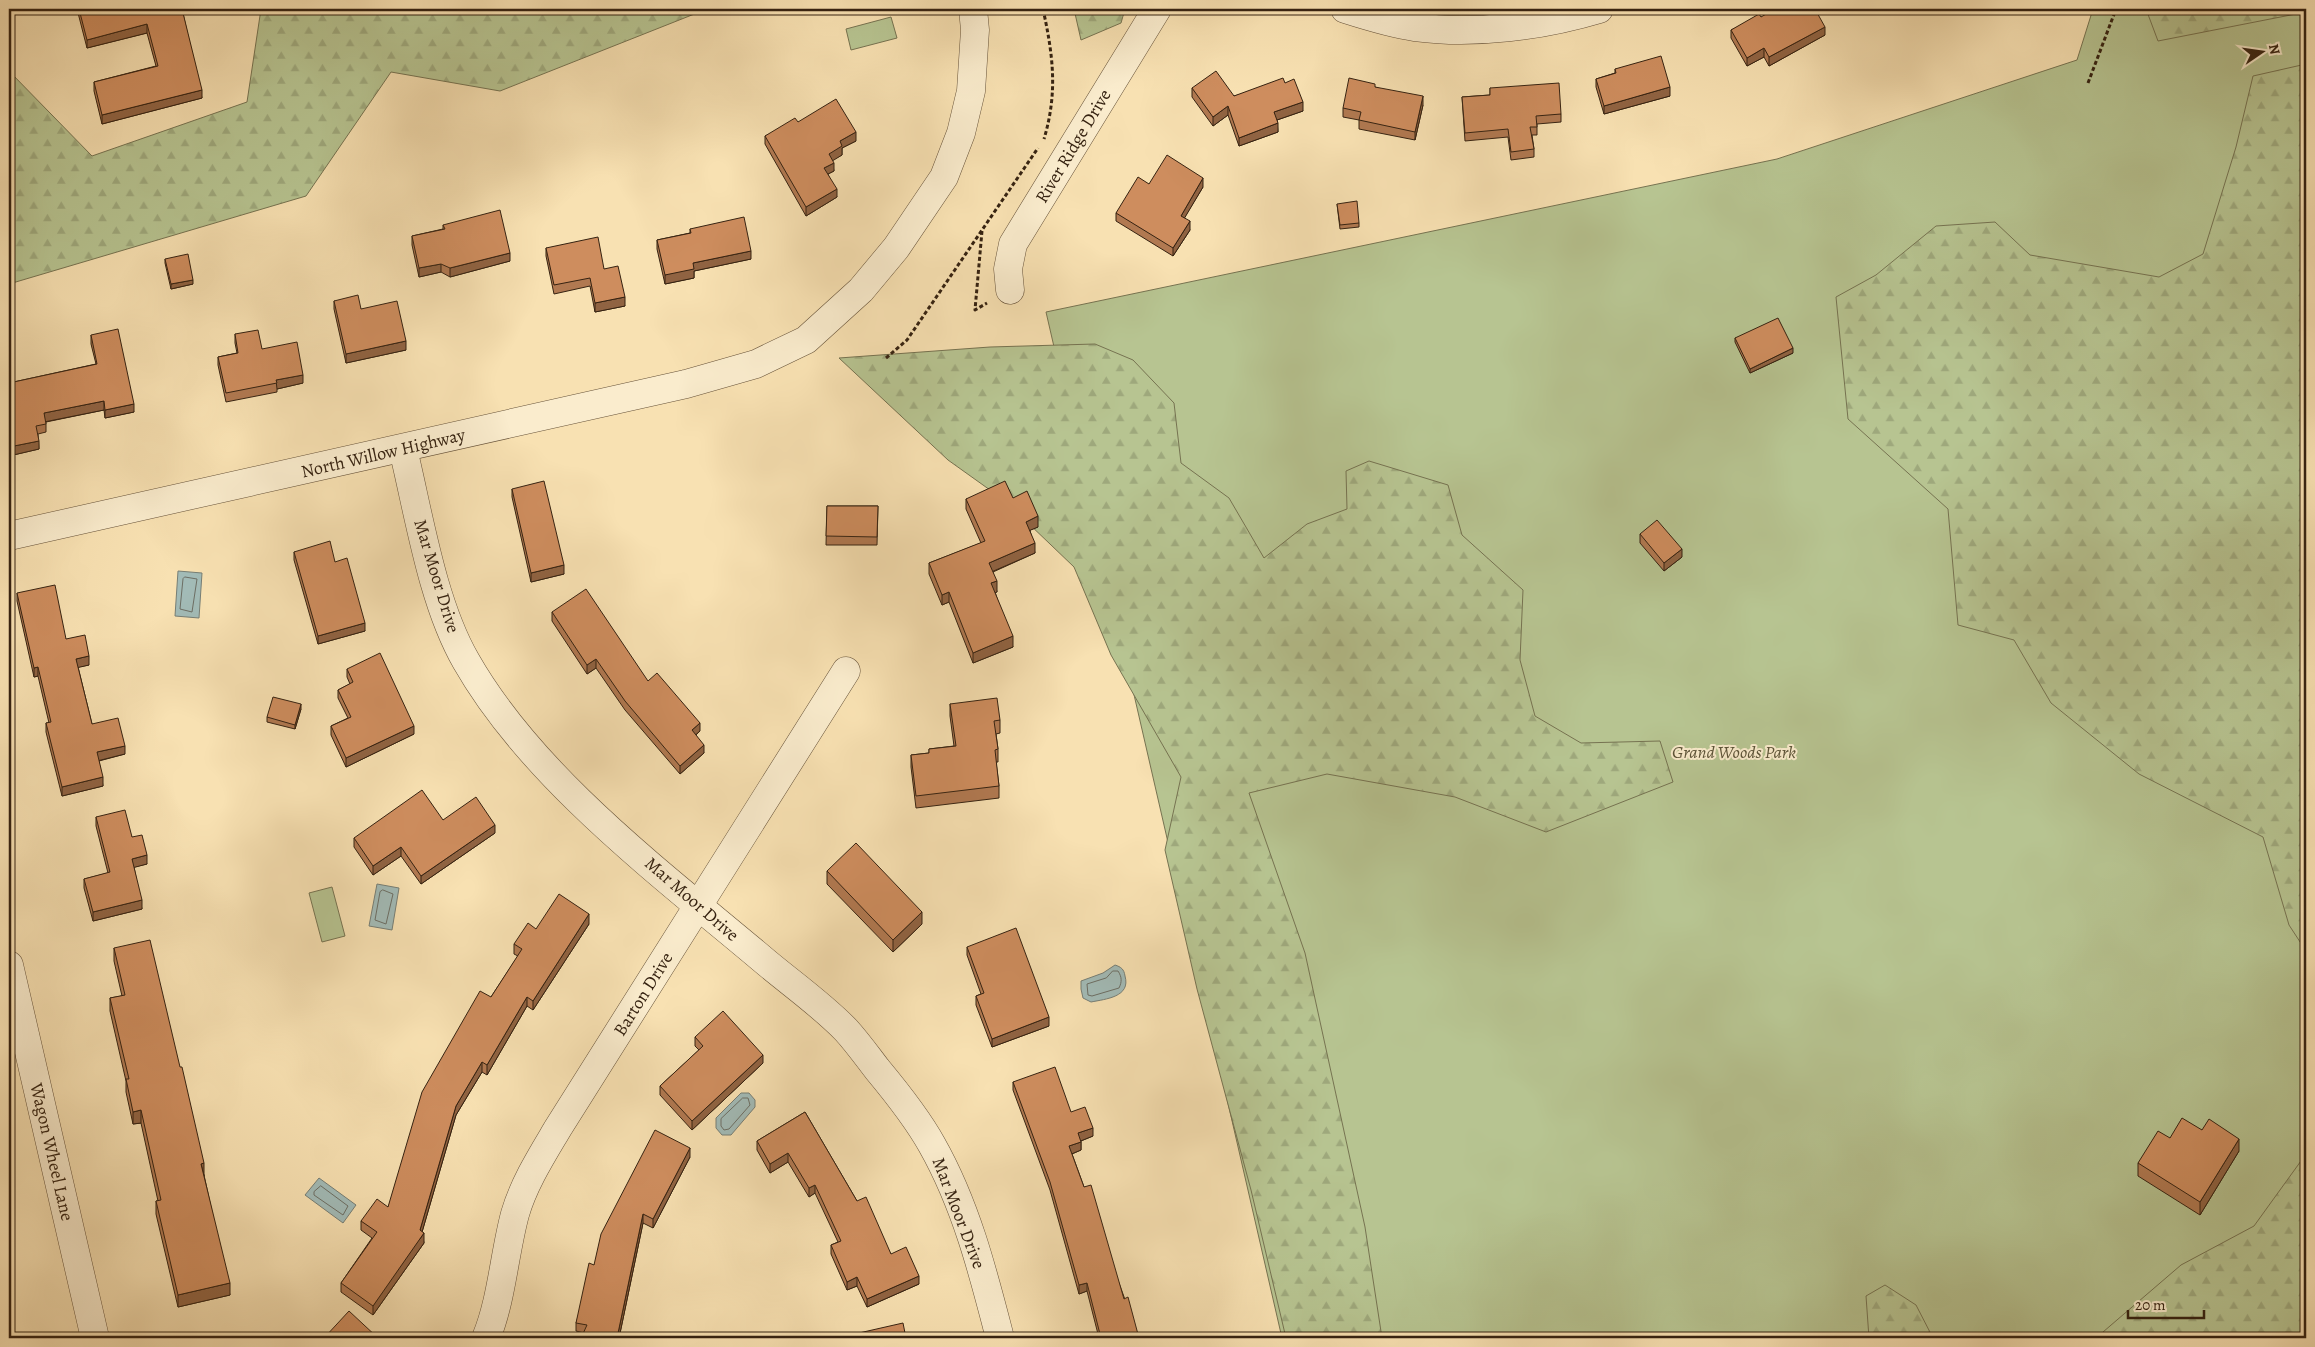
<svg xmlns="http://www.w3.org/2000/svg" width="2315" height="1347" viewBox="0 0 2315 1347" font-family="Alegreya,serif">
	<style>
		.green { fill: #b7c491; stroke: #767351 }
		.forest { fill: url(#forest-firs); stroke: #767351 }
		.water { fill: #a2bbb7; stroke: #767e75 }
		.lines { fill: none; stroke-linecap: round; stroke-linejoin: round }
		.shore { stroke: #6c6e64; stroke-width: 1 }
		.minor-casing { stroke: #665239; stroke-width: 29 }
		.tertiary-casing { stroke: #665239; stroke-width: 29 }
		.path { stroke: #352211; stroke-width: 3; stroke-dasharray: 4 2.5; stroke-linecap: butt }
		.minor { stroke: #faeccd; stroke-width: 28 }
		.tertiary { stroke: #faeccd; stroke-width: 28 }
		.wall { fill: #b17951; stroke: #352211 }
		.shaded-wall { fill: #906342; stroke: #352211 }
		.building { fill: #ce8d5e; stroke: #352211 }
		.labels { text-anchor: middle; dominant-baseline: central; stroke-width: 4; stroke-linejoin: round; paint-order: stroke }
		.street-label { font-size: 18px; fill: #352211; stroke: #faeccd }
		.park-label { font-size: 18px; font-style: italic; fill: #5c5337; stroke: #faeccd }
	</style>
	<defs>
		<pattern id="forest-firs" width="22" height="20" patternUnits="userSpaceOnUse" patternTransform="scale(1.25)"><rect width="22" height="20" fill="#b7c491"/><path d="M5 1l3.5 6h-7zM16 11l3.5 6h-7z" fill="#9ea87c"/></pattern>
	</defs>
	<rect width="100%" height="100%" fill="#f8e1b2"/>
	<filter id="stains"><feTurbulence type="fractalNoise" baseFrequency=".004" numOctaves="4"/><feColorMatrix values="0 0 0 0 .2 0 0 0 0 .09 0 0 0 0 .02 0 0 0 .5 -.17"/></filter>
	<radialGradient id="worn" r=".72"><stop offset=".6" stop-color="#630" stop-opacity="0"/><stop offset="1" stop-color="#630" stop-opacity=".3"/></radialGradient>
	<g class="green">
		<polygon points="2093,9 2306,9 2306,1338 1282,1338 1046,312 1777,159 2077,60"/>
		<polygon points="891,17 897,38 851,50 846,29"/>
		<polygon points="332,887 345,936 322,942 309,893"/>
	</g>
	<g class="forest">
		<polygon points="261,9 707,9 500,91 391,72 306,196 9,284 9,71 92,156 247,102"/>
		<polygon points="1074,9 1125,9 1121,23 1081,40"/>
		<polygon points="2146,9 2306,9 2306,12 2158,41"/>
		<polygon points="2306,64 2306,951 2289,925 2263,837 2139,774 2051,703 2014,640 1958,625 1948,509 1848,419 1836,297 1876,275 1936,226 1995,222 2030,255 2159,277 2203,254 2236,147 2253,76"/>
		<polygon points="1095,344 1133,360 1174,403 1181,463 1229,498 1264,558 1307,524 1347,509 1346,471 1369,461 1448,485 1462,535 1523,590 1520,660 1535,716 1581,743 1660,741 1673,782 1546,832 1455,797 1327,774 1249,793 1305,953 1365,1227 1382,1338 1286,1338 1251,1190 1197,989 1165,850 1181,777 1111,655 1074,567 1004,500 948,460 839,358 990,347"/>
		<polygon points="2306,1154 2306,1338 2096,1338 2181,1265 2254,1226"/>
		<polygon points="1885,1285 1916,1305 1933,1338 1869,1338 1866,1296"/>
	</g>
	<g class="water">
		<polygon points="178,571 202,573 199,618 175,616"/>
		<polygon points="377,884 399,888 392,930 369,926"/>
		<path d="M 1115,965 C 1121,967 1124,969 1125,976 C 1131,997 1106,999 1091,1002 L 1083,998 L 1081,989 L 1081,981 L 1103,973 Z"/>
		<polygon points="741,1093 749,1093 755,1100 755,1107 731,1135 722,1135 716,1128 716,1118"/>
		<polygon points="319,1178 356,1205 343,1223 305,1195"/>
	</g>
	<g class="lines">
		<g class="shore">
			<polygon points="185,577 197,579 192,612 180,609 183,579"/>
			<polygon points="383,890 393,894 386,924 375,920 380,892"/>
			<path d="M 1113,971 L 1118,971 C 1122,977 1122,982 1119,988 L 1092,996 L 1088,995 L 1087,984 L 1106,978 Z"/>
			<polygon points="743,1098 748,1098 750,1105 729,1129 724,1130 721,1126 721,1119"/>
			<polygon points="321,1186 348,1206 343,1215 314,1195 314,1192"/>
		</g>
		<defs>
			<g id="minor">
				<path d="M 1345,9 C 1367,16 1392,24 1415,27 C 1475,35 1542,26 1599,9"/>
				<polyline points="1010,290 1008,269 1013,244 1157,9"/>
				<path d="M 403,449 C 419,515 432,602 466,661 C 532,777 660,873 761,958 C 789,982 821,1004 846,1030 C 857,1042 867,1056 877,1069 C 897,1093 917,1118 932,1145 C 966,1205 983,1272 1000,1338"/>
				<polyline points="9,965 95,1338"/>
				<path d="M 486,1338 C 502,1299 504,1255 515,1214 C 524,1183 542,1155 558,1128 L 846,671"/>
			</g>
			<polyline id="tertiary" points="9,536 686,384 756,364 806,340 861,290 896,248 944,177 961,133 971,91 975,30 973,9"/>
		</defs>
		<use href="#minor" class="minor-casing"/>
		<use href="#tertiary" class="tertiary-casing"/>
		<g class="path">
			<path d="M 1043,9 C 1053,55 1058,92 1044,139"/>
			<polyline points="2088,83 2116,9"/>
			<polyline points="982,231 975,310 987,303"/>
			<polyline points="886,358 907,340 1038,148"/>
		</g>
		<use href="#minor" class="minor"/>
		<use href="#tertiary" class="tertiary"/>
	</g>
	<g class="wall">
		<polygon points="77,9 182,9 202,98 102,124 94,91 94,82 156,66 147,33 87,48"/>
		<polygon points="1761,17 1825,35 1769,66 1764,57 1747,66 1731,38 1731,30"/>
		<polygon points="1615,69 1670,96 1604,114 1596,87 1596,79 1615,73"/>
		<polygon points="1285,83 1303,111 1277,120 1278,132 1239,146 1228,115 1213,126 1192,97 1192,88 1234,96"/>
		<polygon points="1375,87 1423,105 1415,140 1359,129 1359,120 1343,117 1343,108"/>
		<polygon points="1490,88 1561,114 1561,122 1537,124 1537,135 1532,135 1534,149 1534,157 1511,160 1508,137 1465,141 1462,97 1490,95"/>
		<polygon points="798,122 856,141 842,148 842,155 832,160 834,171 828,174 837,197 806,216 765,144 765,136"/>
		<polygon points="1149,184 1203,187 1184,218 1190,230 1173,256 1116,221 1116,213"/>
		<polygon points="1337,204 1359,223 1359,227 1340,229"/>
		<polygon points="443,225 510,261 450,277 441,272 419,277 412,245 412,236 443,229"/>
		<polygon points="690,229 751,259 694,271 694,278 665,284 657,249 657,240 690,233"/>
		<polygon points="546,248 604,269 625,306 595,312 590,286 554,294 546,256"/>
		<polygon points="165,259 193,284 171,289 165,263"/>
		<polygon points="334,301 361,309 406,350 346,363 334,309"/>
		<polygon points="235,334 262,349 303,383 277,389 277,392 226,402 218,365 218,357 237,353 235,343"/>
		<polygon points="91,335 134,412 105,418 104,410 46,422 46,432 38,434 39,449 9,456 9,416 12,415 9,397 9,383 96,364 91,344"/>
		<polygon points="1735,338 1793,353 1750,373 1735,342"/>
		<polygon points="512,489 564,574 531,582 512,497"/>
		<polygon points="1013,498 1038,527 1030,530 1035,553 993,572 997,592 995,592 1013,647 973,663 949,602 942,605 929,574 929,563 981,543 966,509 966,499"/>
		<polygon points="827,506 878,506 877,545 826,545"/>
		<polygon points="1640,534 1682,557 1664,571 1640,543"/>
		<polygon points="294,552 335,562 365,631 318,644 294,560"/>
		<polygon points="17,593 66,639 89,665 78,667 92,724 125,754 99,761 103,786 62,796 46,732 46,723 49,723 38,676 34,677 17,601"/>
		<polygon points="552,612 648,681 700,731 696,735 704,753 680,774 625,710 596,668 587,674 552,621"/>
		<polygon points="347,669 414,734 346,767 331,735 331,726 348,718 338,698 338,690 350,684 347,677"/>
		<polygon points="950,704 1000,720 1000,733 996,734 998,749 998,762 996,762 999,786 999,798 916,808 911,767 911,755 929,753 929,749 954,746 950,716"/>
		<polygon points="301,709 295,729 267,722 267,717"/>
		<polygon points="96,817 132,837 147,864 134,867 142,909 93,921 84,888 84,879 108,873 96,826"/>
		<polygon points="443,820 495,833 421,884 401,856 373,875 354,847 354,838"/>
		<polygon points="827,871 922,924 893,952 827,884"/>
		<polygon points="589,924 533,1010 527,1006 487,1075 482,1072 456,1115 422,1232 424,1243 373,1315 341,1292 341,1283 372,1238 361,1230 361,1221 388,1207 491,997 518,956 514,954 514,944 536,929"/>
		<polygon points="967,947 1049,1026 992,1047 976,1005 976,996 981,994 967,955"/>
		<polygon points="114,948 204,1175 230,1295 178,1307 156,1214 156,1201 158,1201 141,1123 133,1124 126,1092 126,1081 110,1011 110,998 122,996 114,961"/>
		<polygon points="695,1037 763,1063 692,1130 660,1095 660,1086 699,1050 695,1046"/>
		<polygon points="1013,1082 1071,1112 1093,1136 1081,1141 1081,1150 1072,1154 1139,1338 1099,1338 1087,1291 1079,1294 1050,1190 1013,1090"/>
		<polygon points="805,1112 857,1201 891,1254 919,1284 867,1307 857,1286 847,1290 831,1254 831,1245 838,1242 815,1193 809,1197 788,1162 770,1173 757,1150 757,1141"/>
		<polygon points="2202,1130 2239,1151 2200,1215 2138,1176 2138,1163 2170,1138"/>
		<polygon points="690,1157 653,1228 643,1223 619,1338 581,1338 584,1333 576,1331 576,1323 594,1265"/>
	</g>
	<g class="shaded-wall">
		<polygon points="147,24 147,33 87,48 87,40"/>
		<polygon points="1825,27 1825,35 1769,66 1769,57"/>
		<polygon points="1764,48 1764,57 1747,66 1747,58"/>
		<polygon points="1670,87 1670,96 1604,114 1604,106"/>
		<polygon points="202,90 202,98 102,124 102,115"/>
		<polygon points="1423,96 1423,105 1415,140 1415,132"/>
		<polygon points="1303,102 1303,111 1274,121 1274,112"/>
		<polygon points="1228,106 1228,115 1213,126 1213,117"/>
		<polygon points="1278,123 1278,132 1239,146 1239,138"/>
		<polygon points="856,132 856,141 842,148 842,155 829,163 829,154 840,141"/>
		<polygon points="834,163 834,171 824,176 824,168"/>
		<polygon points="1203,178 1203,187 1181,224 1181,216"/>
		<polygon points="837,189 837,197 806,216 806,207"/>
		<polygon points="1190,221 1190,230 1173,256 1173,248"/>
		<polygon points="751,251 751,259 694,271 694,278 665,284 665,275 693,263"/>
		<polygon points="510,253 510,261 450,277 450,268"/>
		<polygon points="441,264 441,272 419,277 419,268"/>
		<polygon points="193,280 193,284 171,289 171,284"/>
		<polygon points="625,297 625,306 595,312 595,303"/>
		<polygon points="406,341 406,350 346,363 346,354"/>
		<polygon points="1793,348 1793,353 1750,373 1750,369"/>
		<polygon points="303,375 303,383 277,389 276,380"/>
		<polygon points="104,401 104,410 44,422 44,413"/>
		<polygon points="134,404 134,412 105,418 105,410"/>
		<polygon points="39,441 39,449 9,456 9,447"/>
		<polygon points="1038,516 1038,527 1026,532 1026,522"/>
		<polygon points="1035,543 1035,553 989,573 989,563"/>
		<polygon points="1682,549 1682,557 1664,571 1664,563"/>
		<polygon points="564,565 564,574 531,582 531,573"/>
		<polygon points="997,581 997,592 991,594 991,583"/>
		<polygon points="949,592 949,602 942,605 942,595"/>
		<polygon points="365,623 365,631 318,644 318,636"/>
		<polygon points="1013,636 1013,647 973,663 973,653"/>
		<polygon points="89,656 89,665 76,668 76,659"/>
		<polygon points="596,659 596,668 587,674 587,665"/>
		<polygon points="38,667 38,676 34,677 34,668"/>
		<polygon points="301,704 301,709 295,729 295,725"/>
		<polygon points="700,723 700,731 692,738 692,730"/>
		<polygon points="414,726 414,734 346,767 346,758"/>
		<polygon points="704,745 704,753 680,774 680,766"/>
		<polygon points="125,746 125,754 97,761 97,752"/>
		<polygon points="103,777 103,786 62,796 62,787"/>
		<polygon points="495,825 495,833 421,884 421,876"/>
		<polygon points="401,847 401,856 373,875 373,866"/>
		<polygon points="147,855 147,864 132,868 132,859"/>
		<polygon points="142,900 142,909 93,921 93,912"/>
		<polygon points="922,912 922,924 893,952 893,940"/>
		<polygon points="589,914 589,924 533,1010 533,1001"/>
		<polygon points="527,997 527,1006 487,1075 487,1065"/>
		<polygon points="1049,1017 1049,1026 992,1047 992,1039"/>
		<polygon points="763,1055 763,1063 692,1130 692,1121"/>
		<polygon points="482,1062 482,1072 456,1115 420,1239 424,1233 424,1243 373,1315 373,1306 420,1230 456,1106"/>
		<polygon points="141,1110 141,1123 133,1124 133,1112"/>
		<polygon points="1093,1128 1093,1136 1078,1142 1078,1133"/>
		<polygon points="2239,1139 2239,1151 2200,1215 2200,1202"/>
		<polygon points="1081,1142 1081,1150 1069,1155 1069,1146"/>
		<polygon points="690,1148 690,1157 653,1228 653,1219"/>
		<polygon points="788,1153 788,1162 770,1173 770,1164"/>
		<polygon points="204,1163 204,1176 201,1164"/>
		<polygon points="815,1185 815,1193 809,1197 809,1188"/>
		<polygon points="643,1214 643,1223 619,1338 617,1338"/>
		<polygon points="919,1276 919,1284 867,1307 867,1299"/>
		<polygon points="857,1277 857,1286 847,1290 847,1282"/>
		<polygon points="230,1283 230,1295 178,1307 178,1295"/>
		<polygon points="1087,1283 1087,1291 1079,1294 1079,1285"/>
	</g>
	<g class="building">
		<polygon points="79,9 182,9 202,90 102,115 94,82 158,66 147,24 87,40"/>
		<polygon points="1775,9 1815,9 1825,27 1769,57 1764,48 1747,58 1731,30 1759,14 1761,17"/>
		<polygon points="1661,56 1670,87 1604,106 1596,79 1616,73 1615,69"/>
		<polygon points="1216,71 1234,96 1283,78 1285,83 1294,79 1303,102 1274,112 1278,123 1239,138 1228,106 1213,117 1192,88"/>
		<polygon points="1349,78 1375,84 1375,87 1423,96 1415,132 1359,120 1361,112 1343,108"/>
		<polygon points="1559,83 1561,114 1536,116 1537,127 1530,127 1534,149 1511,152 1508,129 1465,133 1462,97 1490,95 1490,88"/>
		<polygon points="836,99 856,132 840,141 842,146 829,154 834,163 824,168 837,189 806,207 765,136 795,118 798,122"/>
		<polygon points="1167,155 1203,178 1181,216 1190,221 1173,248 1116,213 1138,177 1149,184"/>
		<polygon points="1357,201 1359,223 1340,225 1337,204"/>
		<polygon points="500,210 510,253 450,268 441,264 419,268 412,236 445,229 443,225"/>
		<polygon points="744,217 751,251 693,263 694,269 665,275 657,240 691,233 690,229"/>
		<polygon points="598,237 604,269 618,266 625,297 595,303 590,278 554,285 546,248"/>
		<polygon points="188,254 193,280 171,284 165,259"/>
		<polygon points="358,295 361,309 397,301 406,341 346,354 334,301"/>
		<polygon points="1778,318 1793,348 1750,369 1735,338"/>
		<polygon points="118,329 134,404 105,410 104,401 44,413 46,424 36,426 39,441 9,447 9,416 14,415 9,389 9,383 97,364 91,335"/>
		<polygon points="258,330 262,349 297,342 303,375 276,380 277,383 226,393 218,357 238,353 235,334"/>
		<polygon points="544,481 564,565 531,573 512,489"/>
		<polygon points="1005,481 1013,498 1027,491 1038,516 1026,522 1035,543 989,563 997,581 991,583 1013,636 973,653 949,592 942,595 929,563 985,541 966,499"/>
		<polygon points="827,506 878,506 877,537 826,536"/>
		<polygon points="1657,520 1682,549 1664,563 1640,534"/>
		<polygon points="330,541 335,562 347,558 365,623 318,636 294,552"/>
		<polygon points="55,585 66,639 85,635 89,656 76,659 92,724 118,718 125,746 97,752 103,777 62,787 46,723 51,722 38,667 34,668 17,593"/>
		<polygon points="586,589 648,681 657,673 700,723 692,730 704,745 680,766 625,701 596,659 587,665 552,612"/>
		<polygon points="380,653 414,726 346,758 331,726 351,717 338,690 353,682 347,669"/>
		<polygon points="273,697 301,704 295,725 267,717"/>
		<polygon points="997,698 1000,720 994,721 998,749 995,750 999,786 916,796 911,755 929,753 929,749 956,746 950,704"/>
		<polygon points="422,790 443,820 476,797 495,825 421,876 401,847 373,866 354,838"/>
		<polygon points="125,810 132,837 142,835 147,855 132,859 142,900 93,912 84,879 110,872 96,817"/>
		<polygon points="856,843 922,912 893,940 827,871"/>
		<polygon points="559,894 589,914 533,1001 527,997 487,1065 482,1062 456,1106 420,1230 424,1233 373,1306 341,1283 377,1232 361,1221 377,1199 388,1207 422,1092 480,991 491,997 522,949 514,944 528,923 536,929"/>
		<polygon points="1016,928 1049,1017 992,1039 976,996 984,993 967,947"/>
		<polygon points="150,940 180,1067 182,1067 204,1163 201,1164 230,1283 178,1295 156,1201 161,1200 141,1110 133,1112 126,1079 129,1079 110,998 125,995 114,948"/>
		<polygon points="723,1011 763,1055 692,1121 660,1086 703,1046 695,1037"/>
		<polygon points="1055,1067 1071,1112 1085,1107 1093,1128 1078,1133 1081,1142 1069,1146 1084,1187 1091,1185 1124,1299 1128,1297 1139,1338 1101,1338 1087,1283 1079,1285 1050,1182 1013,1082"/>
		<polygon points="805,1112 857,1201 866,1197 891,1254 906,1247 919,1276 867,1299 857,1277 847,1282 831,1245 841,1241 815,1185 809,1188 788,1153 770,1164 757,1141"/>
		<polygon points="2182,1118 2202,1130 2209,1119 2239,1139 2200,1202 2138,1163 2158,1131 2170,1138"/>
		<polygon points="655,1130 690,1148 653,1219 643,1214 617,1338 581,1338 587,1325 576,1323 589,1263 594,1265 601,1234"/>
		<polygon points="349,1311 378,1338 324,1338"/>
		<polygon points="903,1323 906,1338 860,1338 859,1333"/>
	</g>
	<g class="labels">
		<g class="street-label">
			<text transform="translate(1073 146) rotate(-59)">River Ridge Drive</text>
			<text transform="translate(383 453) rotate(-13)">North Willow Highway</text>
			<text transform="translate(437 576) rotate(73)">Mar Moor Drive</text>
			<text transform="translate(692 899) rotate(41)">Mar Moor Drive</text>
			<text transform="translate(643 994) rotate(-58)">Barton Drive</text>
			<text transform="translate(52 1152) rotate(77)">Wagon Wheel Lane</text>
			<text transform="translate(959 1213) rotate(69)">Mar Moor Drive</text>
		</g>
		<g class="park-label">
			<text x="1734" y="752">Grand Woods Park</text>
		</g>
	</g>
	<rect width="2315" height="1347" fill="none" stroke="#f8e1b2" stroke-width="30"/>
	<rect x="10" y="10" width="2295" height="1327" fill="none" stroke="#352211" stroke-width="2.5"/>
	<rect x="15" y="15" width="2285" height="1317" fill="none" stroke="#352211"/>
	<g transform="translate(2262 52) rotate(77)" stroke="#faeccd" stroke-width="4" paint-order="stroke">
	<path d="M0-4L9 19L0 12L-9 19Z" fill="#352211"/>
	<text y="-8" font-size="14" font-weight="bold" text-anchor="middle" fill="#352211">N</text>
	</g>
	<path d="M2128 1310v8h76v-8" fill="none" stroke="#352211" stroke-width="2.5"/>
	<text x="2135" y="1310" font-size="15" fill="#352211" stroke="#faeccd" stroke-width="4" paint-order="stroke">20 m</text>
	<rect width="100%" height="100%" filter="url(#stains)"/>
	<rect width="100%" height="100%" fill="url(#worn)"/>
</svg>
